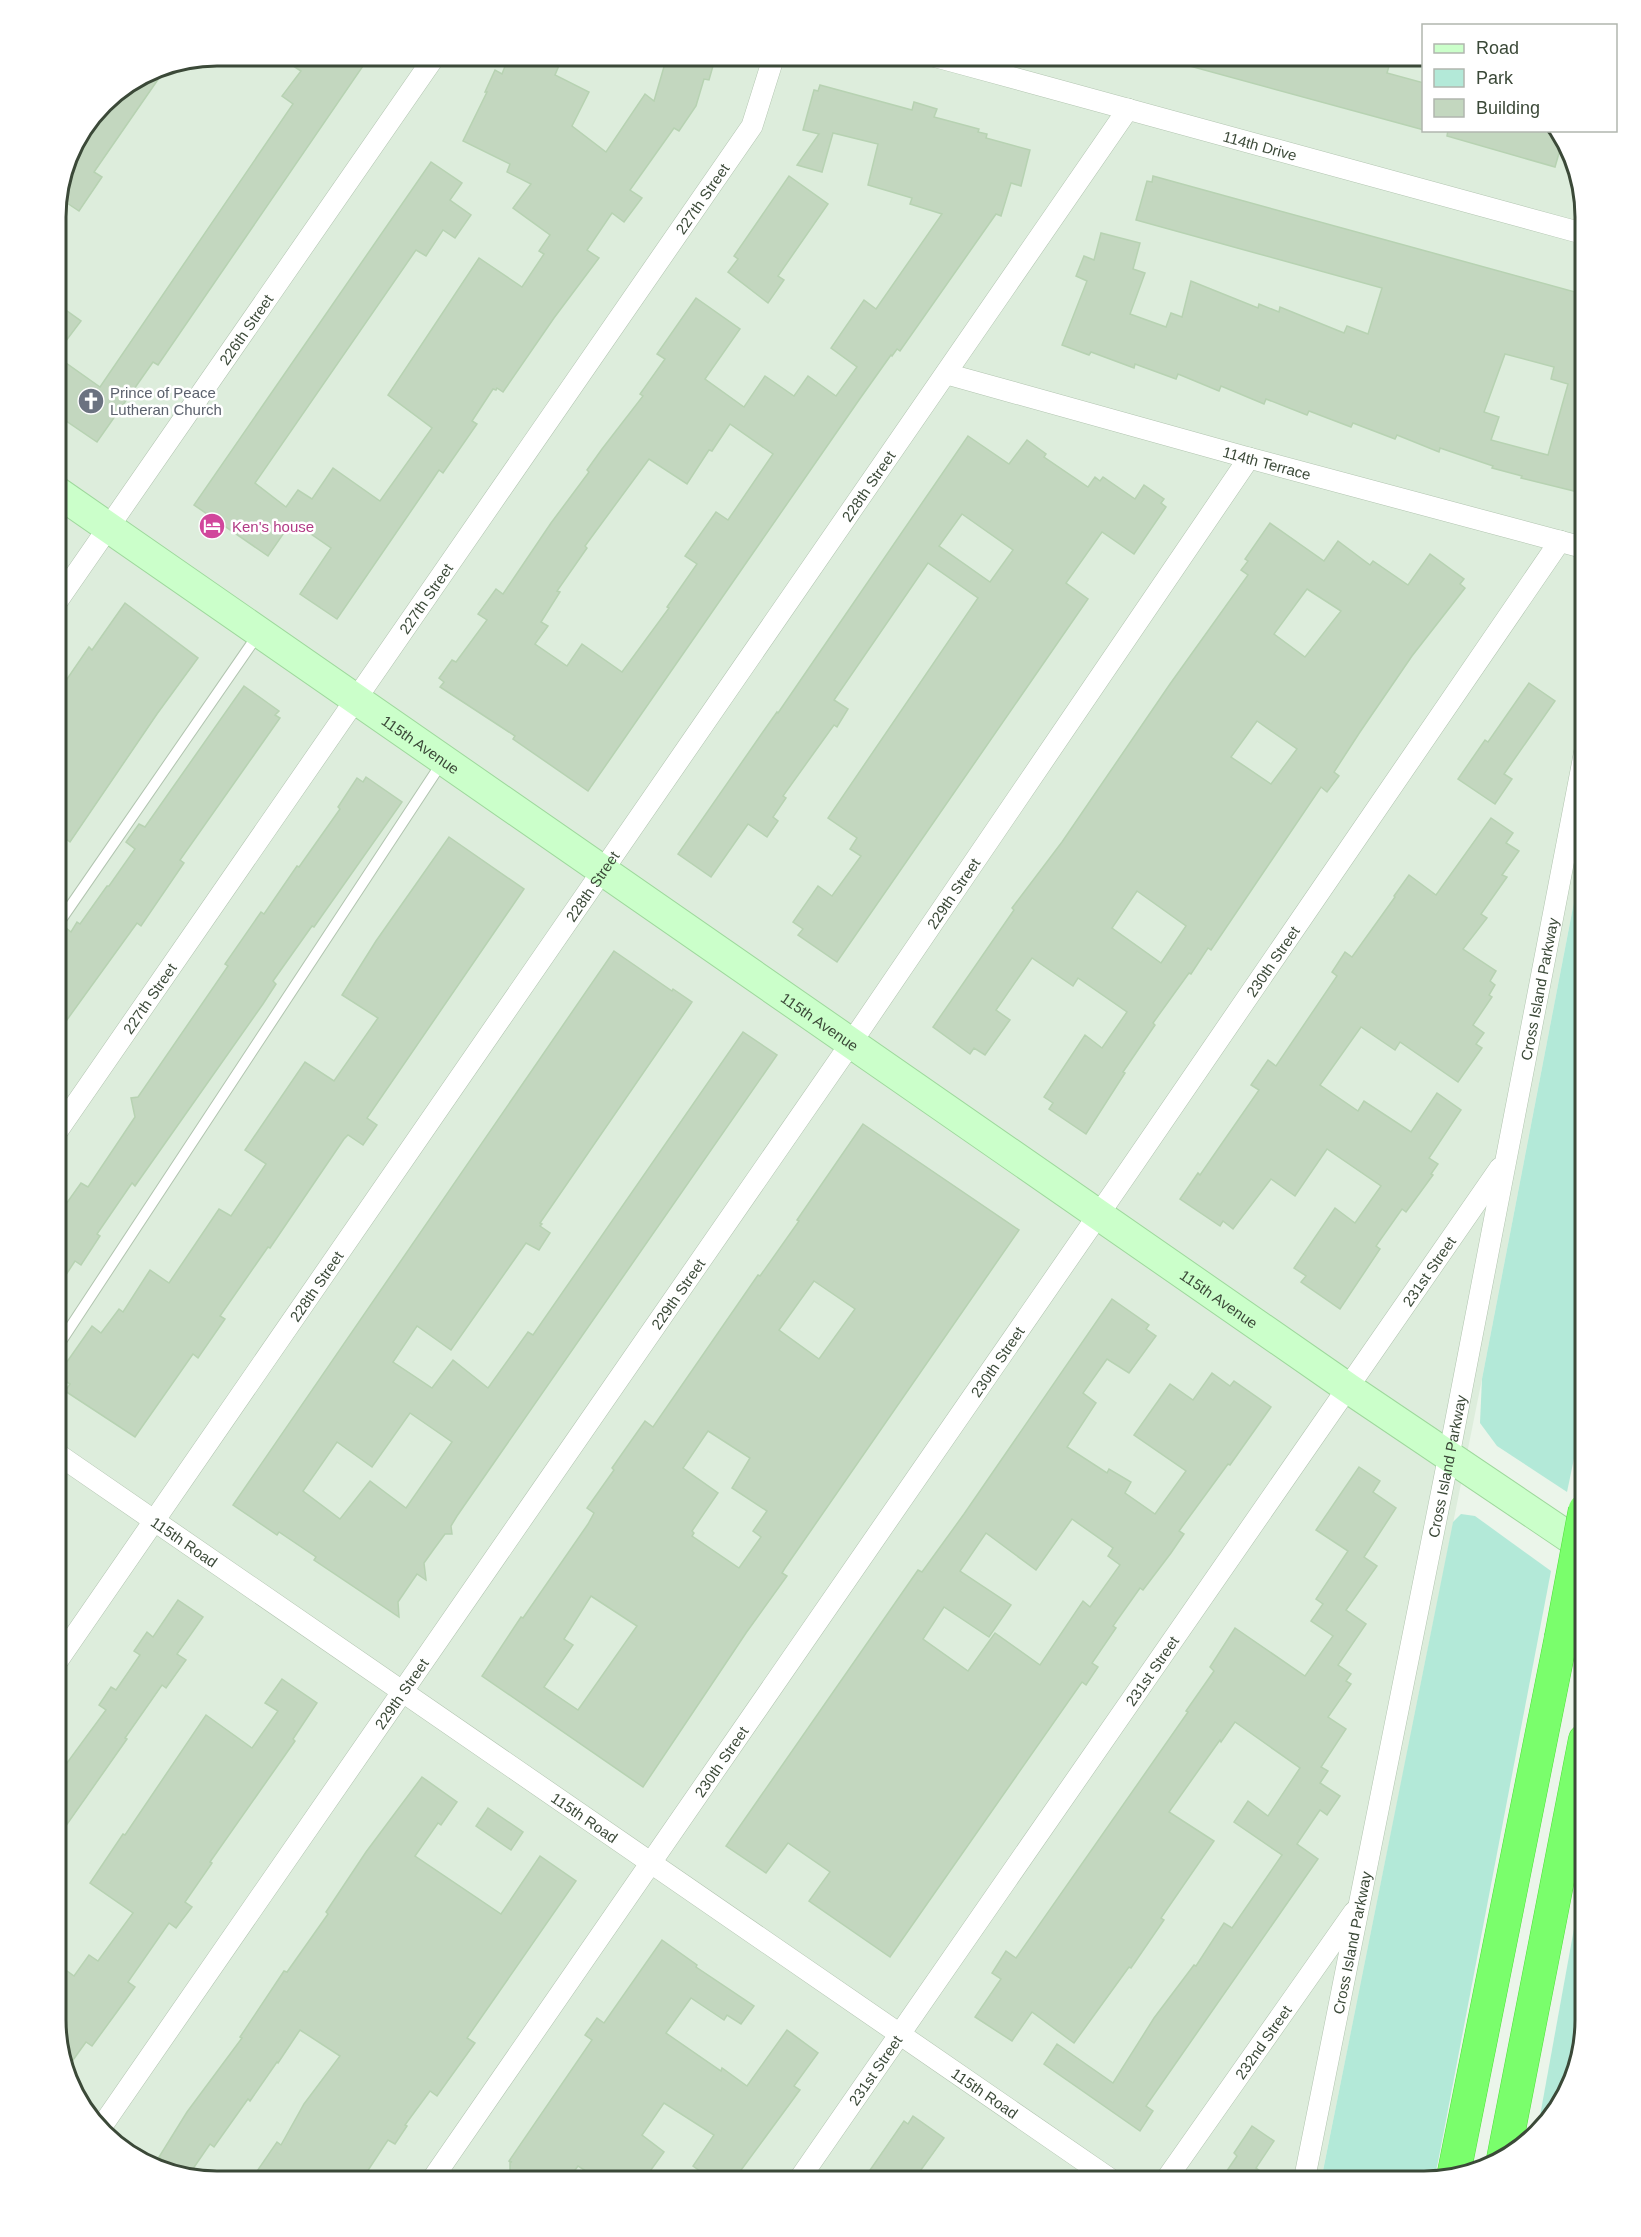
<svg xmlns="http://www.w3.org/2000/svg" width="1641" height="2237" viewBox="0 0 1641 2237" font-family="Helvetica,sans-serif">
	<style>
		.residential { fill: #ddeddc }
		.green { fill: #b3e9d8 }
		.building { fill: #c3d7bf; stroke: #b7d2b2; stroke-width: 1.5; fill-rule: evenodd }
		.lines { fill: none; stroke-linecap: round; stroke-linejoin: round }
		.service-casing { stroke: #b1c4af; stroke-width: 12 }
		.minor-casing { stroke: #b1c4af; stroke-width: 22 }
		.secondary-casing { stroke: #9ed89c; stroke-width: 32 }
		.motorway-casing { stroke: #50de3b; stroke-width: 34 }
		.service { stroke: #fff; stroke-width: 10 }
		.minor { stroke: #fff; stroke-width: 21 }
		.secondary { stroke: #cbffca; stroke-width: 30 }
		.motorway { stroke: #7afe6c; stroke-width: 33 }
		.motorway-bridge-casing { stroke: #50de3b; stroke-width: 34; stroke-linecap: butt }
		.motorway-bridge { stroke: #7afe6c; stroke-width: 33 }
		.labels { text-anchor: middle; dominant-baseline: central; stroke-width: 5; stroke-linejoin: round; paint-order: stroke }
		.street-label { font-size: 15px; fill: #3b4938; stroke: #fff }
		.worship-label { font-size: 15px; fill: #5b616d; stroke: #fff; text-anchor: start }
		.hotel-label { font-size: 15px; fill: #b23c85; stroke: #fff; text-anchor: start }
		.rim { fill: none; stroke: #3b4938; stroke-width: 3 }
	</style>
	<rect width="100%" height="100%" fill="#ebf5ea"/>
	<polygon class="residential" points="217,56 1423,56 1424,130 1558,130 1564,136 1585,217 1585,845 1482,1379 1321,2181 207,2181 136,2160 77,2101 56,2020 56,206 72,145 110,96 155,68"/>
	<g class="green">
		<polygon points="1585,845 1585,1406 1567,1492 1497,1446 1480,1423 1482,1379"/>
		<polygon points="1461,1514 1475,1516 1551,1571 1438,2162 1434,2179 1424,2181 1321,2181 1453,1522"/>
		<polygon points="1585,1868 1585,2020 1564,2100 1538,2127"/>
	</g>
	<g class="building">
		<polygon points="278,56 349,56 363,66 158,365 153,362 97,442 56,414 56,356 100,387 293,104 282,96 301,71"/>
		<polygon points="509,56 563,56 555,75 589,92 572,126 606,152 645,94 654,101 666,60 688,65 691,56 702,56 715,59 709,80 704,79 696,106 679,131 674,128 630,190 642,198 624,222 612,213 587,250 599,258 554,318 503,392 497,388 496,390 493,389 472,421 477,424 443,473 439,470 433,479 337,619 300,594 331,548 292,521 268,556 194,505 431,162 462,183 450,200 471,215 455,238 443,230 426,256 416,250 255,483 286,507 298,490 312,499 333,468 380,501 432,428 388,395 479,258 522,287 544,254 539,251 550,235 513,208 531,184 507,172 510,164 463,141 487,92 485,92 495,70 502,74"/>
		<polygon points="1176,56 1327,56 1361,65 1363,56 1378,56 1391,59 1387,73 1424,83 1424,130 1175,62"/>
		<polygon points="168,65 94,172 102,177 79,211 58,197 72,145 110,97 155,68"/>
		<path d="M 820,85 L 912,110 L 914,102 L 937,109 L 934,117 L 979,129 L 978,132 L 987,134 L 986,138 L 1030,150 L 1021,186 L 1011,183 L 1001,216 L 996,214 L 900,351 L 897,349 L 892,356 L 891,355 L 859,400 L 588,791 L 513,739 L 515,736 L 440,687 L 444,682 L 439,678 L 452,660 L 456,662 L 487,620 L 478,614 L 496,589 L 503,594 L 551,523 L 589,472 L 587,470 L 602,449 L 643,396 L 640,394 L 665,359 L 657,354 L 696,298 L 740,329 L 705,379 L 744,407 L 765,376 L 794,396 L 808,376 L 836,396 L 857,367 L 831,348 L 864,300 L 876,309 L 942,214 L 910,204 L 912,198 L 868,185 L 878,144 L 833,133 L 822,172 L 797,165 L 819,134 L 803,130 L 814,90 L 818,91 ZM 730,424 L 773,454 L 728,520 L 716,512 L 685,556 L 697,564 L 667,607 L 669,608 L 622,672 L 582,644 L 567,666 L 535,644 L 548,626 L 541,622 L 560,592 L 557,591 L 587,548 L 585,546 L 649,459 L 687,484 L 709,450 L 712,451 Z"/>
		<polygon points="1448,130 1558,130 1564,136 1555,167 1447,136"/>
		<polygon points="789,176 828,204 778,276 784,280 768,303 728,272 738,259 734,256"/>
		<path d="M 1153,176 L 1586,295 L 1586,494 L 1521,478 L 1522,476 L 1492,468 L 1493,466 L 1440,448 L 1439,452 L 1397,435 L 1395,439 L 1353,423 L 1351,427 L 1309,411 L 1307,415 L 1266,399 L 1264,404 L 1221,386 L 1219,391 L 1178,374 L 1176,379 L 1135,364 L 1134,368 L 1091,352 L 1089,355 L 1062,345 L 1087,281 L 1076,276 L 1084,256 L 1094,260 L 1101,233 L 1140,243 L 1133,269 L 1145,273 L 1130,314 L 1166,327 L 1171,313 L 1182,317 L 1191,281 L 1258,308 L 1259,304 L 1279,312 L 1280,307 L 1344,333 L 1347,326 L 1368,334 L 1382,288 L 1136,220 L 1147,181 L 1152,182 ZM 1505,354 L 1554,367 L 1551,379 L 1568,384 L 1548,455 L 1491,440 L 1499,417 L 1484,412 Z"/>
		<polygon points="56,303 81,321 56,354"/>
		<path d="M 968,436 L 1009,464 L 1027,440 L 1046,454 L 1044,457 L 1088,487 L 1095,477 L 1100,481 L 1103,477 L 1135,499 L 1144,485 L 1164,499 L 1161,503 L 1166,507 L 1134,554 L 1102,532 L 1066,583 L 1088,599 L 837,962 L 798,935 L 803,929 L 793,922 L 818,886 L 832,896 L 861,856 L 850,849 L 857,838 L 828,818 L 978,598 L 928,563 L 834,700 L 848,709 L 837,727 L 834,725 L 783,796 L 786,798 L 773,817 L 778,821 L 767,837 L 748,824 L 711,877 L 678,854 L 765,729 L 777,712 L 778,713 ZM 962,514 L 1013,550 L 990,582 L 939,546 Z"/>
		<path d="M 1270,523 L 1324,561 L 1338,541 L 1370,565 L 1373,561 L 1408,585 L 1430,554 L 1464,579 L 1460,584 L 1465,588 L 1412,656 L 1360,732 L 1334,772 L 1339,776 L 1327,792 L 1321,787 L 1211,950 L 1208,948 L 1191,974 L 1189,973 L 1153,1023 L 1155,1025 L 1123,1072 L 1125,1073 L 1086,1134 L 1049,1109 L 1053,1103 L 1044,1097 L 1085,1035 L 1102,1048 L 1127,1012 L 1078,978 L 1073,986 L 1032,958 L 996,1010 L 1010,1020 L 985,1055 L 974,1048 L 970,1054 L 933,1027 L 1014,910 L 1012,908 L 1062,842 L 1170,684 L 1248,575 L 1241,570 L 1248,561 L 1245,559 ZM 1307,589 L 1341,611 L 1305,657 L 1274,634 ZM 1257,721 L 1297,749 L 1271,784 L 1231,757 ZM 1137,891 L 1186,926 L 1161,963 L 1112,928 Z"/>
		<polygon points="125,603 198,658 157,714 70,842 56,831 56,705 60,698 56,695 89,647 92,650"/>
		<polygon points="1529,683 1555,701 1504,774 1512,779 1495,804 1458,779 1485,740 1488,742"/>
		<polygon points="244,686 279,711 275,715 280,718 180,860 184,863 141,926 137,923 56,1035 56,943 66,928 71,932 77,922 80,924 107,886 109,886 135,849 126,842 139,824 145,827"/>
		<polygon points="366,777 402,802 314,927 312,926 273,981 276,984 263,1004 135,1186 132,1183 97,1234 100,1236 81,1265 75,1261 56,1290 56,1218 81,1183 88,1187 135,1117 131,1098 138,1097 228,966 225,964 261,912 264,914 297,866 299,867 340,809 338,807 357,778 363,782"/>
		<polygon points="1491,818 1513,833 1506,843 1519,851 1502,875 1507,877 1481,914 1487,918 1463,949 1496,971 1490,981 1495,985 1489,995 1492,997 1473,1025 1484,1033 1476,1044 1482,1048 1458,1082 1400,1042 1395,1050 1361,1027 1320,1085 1358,1111 1364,1101 1411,1132 1437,1093 1461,1110 1429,1158 1438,1164 1431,1174 1433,1175 1406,1212 1402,1209 1376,1246 1380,1249 1340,1309 1301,1282 1306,1276 1294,1268 1335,1208 1355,1223 1381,1186 1327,1149 1295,1196 1271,1179 1233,1229 1223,1221 1220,1226 1180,1199 1198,1173 1200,1175 1259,1090 1251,1085 1268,1060 1276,1066 1337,976 1332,972 1345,952 1352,957 1395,897 1394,896 1409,875 1436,895"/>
		<polygon points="449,837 524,889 367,1118 377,1125 363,1145 348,1135 344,1139 270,1248 268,1247 220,1316 225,1319 198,1358 193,1354 135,1437 65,1391 70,1384 57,1376 92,1326 101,1333 119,1309 123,1312 150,1270 169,1283 219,1209 231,1216 266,1164 245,1150 305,1062 334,1081 378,1018 342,995 376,941"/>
		<path d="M 614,951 L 672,991 L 673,989 L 692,1002 L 540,1223 L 542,1224 L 540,1226 L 550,1233 L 539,1250 L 526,1243 L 451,1350 L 417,1326 L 393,1362 L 432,1388 L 453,1360 L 488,1388 L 528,1332 L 533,1335 L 743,1032 L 777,1055 L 457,1516 L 451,1526 L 452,1534 L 445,1534 L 434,1549 L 424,1563 L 426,1580 L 417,1574 L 398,1602 L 399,1617 L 314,1560 L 316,1557 L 279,1532 L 277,1535 L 233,1505 ZM 410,1413 L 452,1442 L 406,1508 L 370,1481 L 340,1519 L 303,1491 L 337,1442 L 372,1467 Z"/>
		<path d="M 863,1124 L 1019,1230 L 785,1568 L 782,1573 L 787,1576 L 746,1633 L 643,1787 L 482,1676 L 521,1617 L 523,1618 L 588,1524 L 594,1513 L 587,1508 L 614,1470 L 612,1468 L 645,1421 L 653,1427 L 758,1275 L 760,1276 L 799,1221 L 797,1220 ZM 814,1281 L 855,1309 L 819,1359 L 779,1330 ZM 708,1431 L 750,1458 L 732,1488 L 767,1511 L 753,1531 L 761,1537 L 739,1568 L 692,1536 L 694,1533 L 692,1531 L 718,1493 L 683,1468 ZM 591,1596 L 637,1626 L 578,1710 L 544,1687 L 573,1645 L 564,1639 Z"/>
		<path d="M 1112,1299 L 1149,1325 L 1146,1329 L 1156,1336 L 1129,1373 L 1107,1359 L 1083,1393 L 1096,1403 L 1067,1447 L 1107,1473 L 1109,1469 L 1131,1482 L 1125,1493 L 1155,1514 L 1186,1471 L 1134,1435 L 1170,1384 L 1193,1400 L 1212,1373 L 1230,1386 L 1234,1381 L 1271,1407 L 1230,1465 L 1228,1464 L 1179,1531 L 1184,1534 L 1171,1553 L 1143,1590 L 1140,1588 L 1113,1626 L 1116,1628 L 1092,1663 L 1098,1667 L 1086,1685 L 1082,1682 L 890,1957 L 809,1901 L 830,1872 L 788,1843 L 766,1873 L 726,1846 L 918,1570 L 922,1572 L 964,1514 ZM 1072,1519 L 1113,1548 L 1108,1556 L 1120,1565 L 1090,1607 L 1083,1601 L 1040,1665 L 995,1633 L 968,1671 L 923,1639 L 944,1607 L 989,1637 L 1011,1605 L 960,1571 L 986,1533 L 1036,1570 Z"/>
		<polygon points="1359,1467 1380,1481 1373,1492 1396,1508 1364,1557 1377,1566 1346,1610 1366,1624 1338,1665 1351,1674 1346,1681 1351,1684 1328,1717 1346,1729 1321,1767 1328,1771 1320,1783 1340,1796 1327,1815 1320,1810 1297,1844 1318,1859 1146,2106 1153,2111 1140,2131 1044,2064 1057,2044 1113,2083 1154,2018 1194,1965 1196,1966 1224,1923 1232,1928 1282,1855 1234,1822 1248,1801 1268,1816 1300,1768 1235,1722 1221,1742 1220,1740 1169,1812 1214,1841 1161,1918 1164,1920 1131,1968 1129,1967 1074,2043 1032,2012 1012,2041 975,2017 1001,1979 992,1973 1006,1951 1016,1958 1188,1712 1186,1711 1214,1671 1210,1667 1235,1628 1305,1676 1333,1636 1311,1621 1323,1604 1316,1599 1348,1551 1316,1530"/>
		<polygon points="178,1600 203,1617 177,1654 186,1660 166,1688 162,1685 125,1738 127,1739 56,1840 56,1755 67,1763 106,1710 99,1705 111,1687 116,1690 140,1655 134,1651 147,1632 153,1637"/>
		<polygon points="282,1679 317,1703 293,1739 295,1741 210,1862 212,1863 185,1902 192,1907 176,1928 169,1923 128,1982 135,1987 119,2009 92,2046 86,2042 68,2067 56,2020 56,1963 74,1976 89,1955 98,1961 133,1913 90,1883 123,1834 125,1835 206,1715 252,1748 278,1711 265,1703"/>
		<polygon points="422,1777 457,1802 441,1825 438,1823 415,1856 501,1914 540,1856 576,1881 467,2038 475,2043 437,2096 430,2091 405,2125 407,2126 395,2144 388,2140 361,2181 266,2181 255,2174 277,2142 281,2145 304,2104 340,2056 300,2030 278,2063 277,2062 250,2101 248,2099 214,2147 210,2144 188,2176 183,2174 159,2157 187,2112 242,2038 240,2037 284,1971 287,1972 328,1914 326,1912 366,1852"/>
		<polygon points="488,1808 523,1832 511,1850 476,1826"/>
		<polygon points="662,1940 697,1965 696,1967 754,2006 741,2024 727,2015 724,2020 691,1998 666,2033 721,2071 722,2068 747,2086 787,2030 818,2053 794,2086 800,2090 733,2181 714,2181 693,2166 714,2135 664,2103 642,2135 664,2152 643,2181 602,2181 578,2166 567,2181 510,2181 510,2162 512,2162 509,2161 592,2040 585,2035 597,2018 604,2023"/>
		<polygon points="913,2116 944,2138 913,2181 881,2181 868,2173 904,2121 908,2124"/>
		<polygon points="1252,2126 1274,2141 1256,2168 1275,2181 1220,2181 1237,2156 1234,2153"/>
	</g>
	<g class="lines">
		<defs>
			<g id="service">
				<polyline points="56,927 259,633"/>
				<polyline points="56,1349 443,761"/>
			</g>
			<g id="minor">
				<path id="s1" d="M 933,56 L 1585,234"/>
				<path id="s2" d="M 947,374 L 1249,458 L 1585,548"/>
				<path id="s3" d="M 56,603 L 435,56"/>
				<path id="s4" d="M 56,1133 L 752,126 L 774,56"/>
				<path id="s5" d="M 56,1453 L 1113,2181"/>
				<path id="s6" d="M 56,1663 L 1128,109"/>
				<path id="s7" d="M 102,2126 L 851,1043 L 1249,458"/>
				<path id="s8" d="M 431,2181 L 1130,1169 L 1560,541"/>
				<path id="s9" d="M 798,2181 L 1500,1168"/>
				<path id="s10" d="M 1165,2181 L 1354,1912"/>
				<path id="s11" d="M 1304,2181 L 1451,1445 L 1585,750"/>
			</g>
			<g id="secondary">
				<path id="s12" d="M 56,491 L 1348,1388 L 1585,1548"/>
			</g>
			<g id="motorway">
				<polyline points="1503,2160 1585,1740"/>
				<polyline points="1454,2173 1561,1638"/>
			</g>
		</defs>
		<use href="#service" class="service-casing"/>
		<use href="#minor" class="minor-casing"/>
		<use href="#secondary" class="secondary-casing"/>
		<use href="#motorway" class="motorway-casing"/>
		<use href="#service" class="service"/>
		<use href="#minor" class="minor"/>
		<use href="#secondary" class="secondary"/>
		<use href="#motorway" class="motorway"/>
		<defs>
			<polyline id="motorway-bridge" points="1561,1638 1585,1510"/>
		</defs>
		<use href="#motorway-bridge" class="motorway-bridge-casing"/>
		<use href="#motorway-bridge" class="motorway-bridge"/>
	</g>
	<defs>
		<symbol id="church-disc" viewBox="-11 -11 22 22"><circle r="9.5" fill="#6b7280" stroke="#fff"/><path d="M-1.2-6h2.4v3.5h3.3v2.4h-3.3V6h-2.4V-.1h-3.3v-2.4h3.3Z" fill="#fff"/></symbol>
		<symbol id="hotel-disc" viewBox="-11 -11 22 22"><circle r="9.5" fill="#d1479c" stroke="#fff"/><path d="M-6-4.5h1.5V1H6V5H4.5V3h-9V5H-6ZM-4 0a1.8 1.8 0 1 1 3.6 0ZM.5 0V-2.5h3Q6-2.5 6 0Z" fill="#fff"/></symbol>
	</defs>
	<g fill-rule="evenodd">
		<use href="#church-disc" x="76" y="386" width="30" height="30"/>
		<use href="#hotel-disc" x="197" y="511" width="30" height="30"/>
	</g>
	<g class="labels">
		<g class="street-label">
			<text stroke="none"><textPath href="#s1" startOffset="339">114th Drive</textPath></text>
			<text stroke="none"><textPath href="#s4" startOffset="1136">227th Street</textPath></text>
			<text stroke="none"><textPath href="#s3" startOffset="333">226th Street</textPath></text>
			<text stroke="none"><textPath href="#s2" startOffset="332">114th Terrace</textPath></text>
			<text stroke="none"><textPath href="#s6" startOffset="1430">228th Street</textPath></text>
			<text stroke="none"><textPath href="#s4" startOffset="650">227th Street</textPath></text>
			<text stroke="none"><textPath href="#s12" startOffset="444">115th Avenue</textPath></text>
			<text stroke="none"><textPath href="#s6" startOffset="944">228th Street</textPath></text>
			<text stroke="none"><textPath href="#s7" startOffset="1498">229th Street</textPath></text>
			<text stroke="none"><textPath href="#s8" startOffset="1482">230th Street</textPath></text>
			<text stroke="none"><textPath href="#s11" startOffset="1215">Cross Island Parkway</textPath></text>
			<text stroke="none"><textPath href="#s4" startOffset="164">227th Street</textPath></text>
			<text stroke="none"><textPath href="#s12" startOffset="930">115th Avenue</textPath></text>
			<text stroke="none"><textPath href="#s9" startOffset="1107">231st Street</textPath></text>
			<text stroke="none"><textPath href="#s6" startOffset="458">228th Street</textPath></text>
			<text stroke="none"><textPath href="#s7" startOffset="1012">229th Street</textPath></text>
			<text stroke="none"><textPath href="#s12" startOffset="1416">115th Avenue</textPath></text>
			<text stroke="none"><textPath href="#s8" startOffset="996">230th Street</textPath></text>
			<text stroke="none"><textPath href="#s11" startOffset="729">Cross Island Parkway</textPath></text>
			<text stroke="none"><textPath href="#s5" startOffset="156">115th Road</textPath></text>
			<text stroke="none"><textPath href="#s9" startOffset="621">231st Street</textPath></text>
			<text stroke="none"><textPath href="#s7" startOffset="526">229th Street</textPath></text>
			<text stroke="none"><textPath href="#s8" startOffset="510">230th Street</textPath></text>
			<text stroke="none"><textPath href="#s5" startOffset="642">115th Road</textPath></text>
			<text stroke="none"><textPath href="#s11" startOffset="243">Cross Island Parkway</textPath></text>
			<text stroke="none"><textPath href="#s10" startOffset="170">232nd Street</textPath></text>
			<text stroke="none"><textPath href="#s9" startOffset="135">231st Street</textPath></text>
			<text stroke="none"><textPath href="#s5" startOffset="1128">115th Road</textPath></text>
		</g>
		<g class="worship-label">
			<text x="110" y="392">Prince of Peace<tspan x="110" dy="17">Lutheran Church</tspan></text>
		</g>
		<g class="hotel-label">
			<text x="232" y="526">Ken's house</text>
		</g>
	</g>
	<path d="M0 0H1641V2237H0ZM217 66H1424A151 151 0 0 1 1575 217V2020A151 151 0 0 1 1424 2171H217A151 151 0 0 1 66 2020V217A151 151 0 0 1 217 66Z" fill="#fff" fill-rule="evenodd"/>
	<path class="rim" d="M217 66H1424A151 151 0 0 1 1575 217V2020A151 151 0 0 1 1424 2171H217A151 151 0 0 1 66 2020V217A151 151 0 0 1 217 66Z"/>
	<rect x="1422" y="24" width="195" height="108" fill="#ffffff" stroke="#b1b6af" stroke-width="1.5"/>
	<rect x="1434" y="44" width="30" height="9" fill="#cbffca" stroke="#b1b6af" stroke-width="1.5"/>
	<text x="1476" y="54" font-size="18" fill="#3b4938">Road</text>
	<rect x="1434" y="69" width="30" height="18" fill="#b3e9d8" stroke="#b1b6af" stroke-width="1.5"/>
	<text x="1476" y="84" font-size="18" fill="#3b4938">Park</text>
	<rect x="1434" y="99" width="30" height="18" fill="#c3d7bf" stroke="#b1b6af" stroke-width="1.5"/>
	<text x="1476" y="114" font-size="18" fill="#3b4938">Building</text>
</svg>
